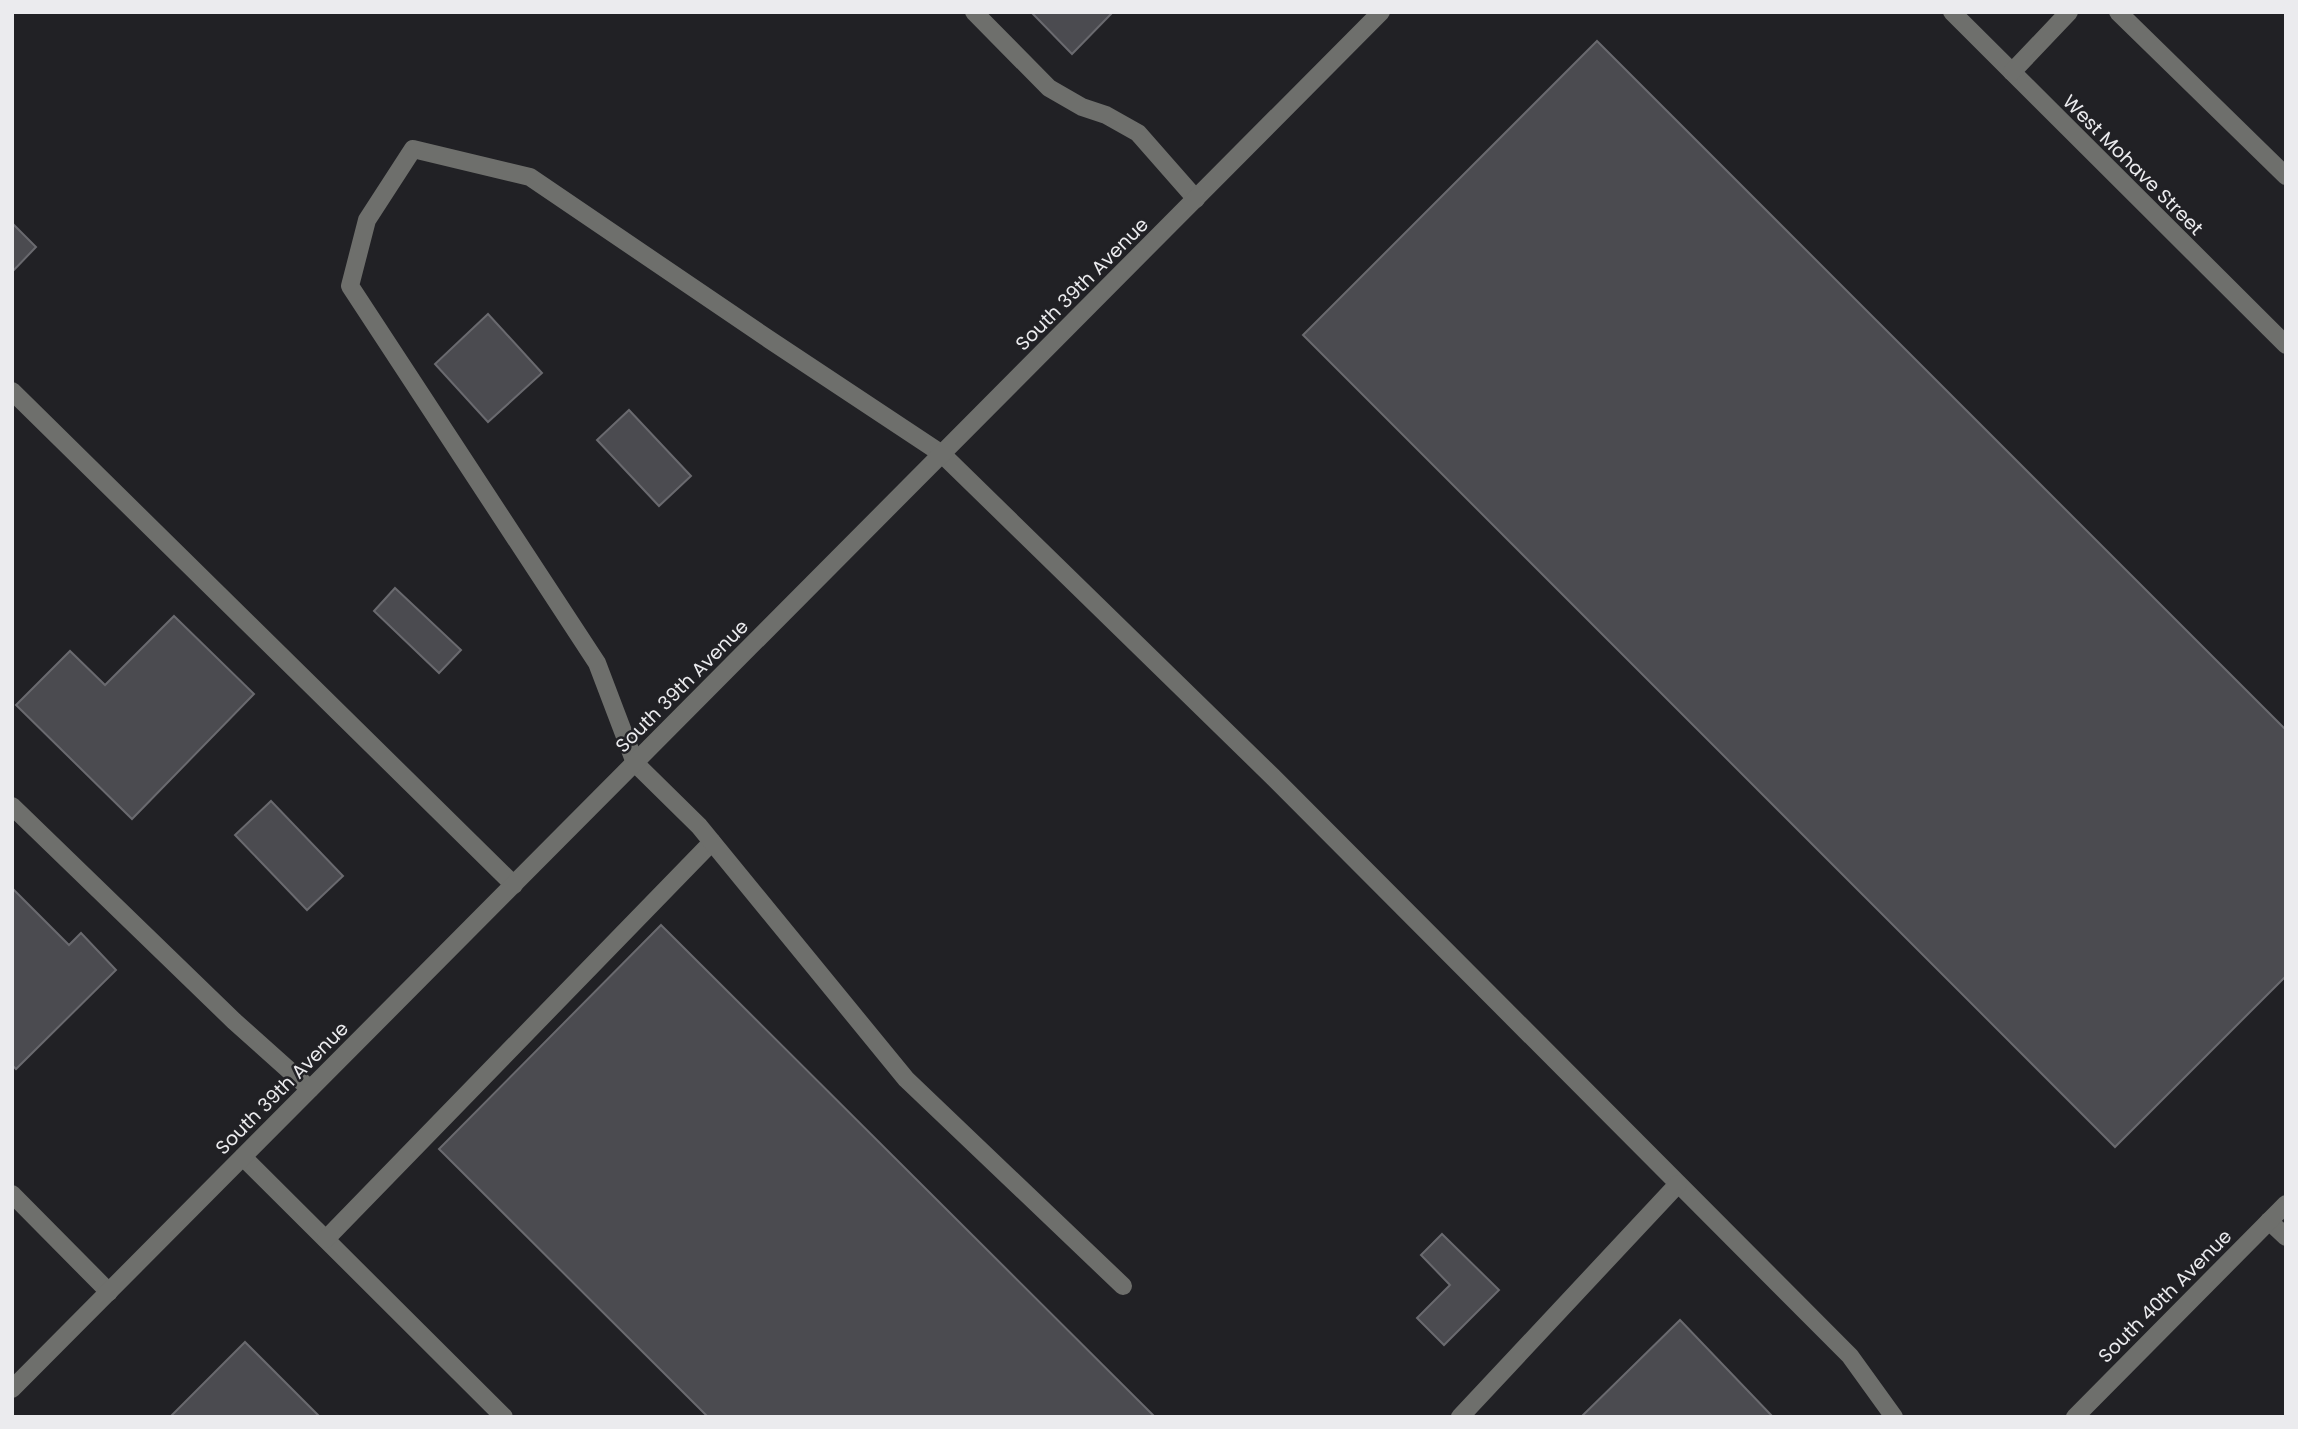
<svg xmlns="http://www.w3.org/2000/svg" width="2298" height="1429" viewBox="0 0 2298 1429" font-family="Poppins,sans-serif">
	<style>
		.building { fill: #4b4b50; stroke: #6a6a6f; stroke-width: 2 }
		.lines { fill: none; stroke-linecap: round; stroke-linejoin: round }
		.minor { stroke: #6e6f6c; stroke-width: 18 }
		.labels { text-anchor: middle; dominant-baseline: central; stroke-width: 5; stroke-linejoin: round; paint-order: stroke }
		.street-label { font-size: 19px; fill: #ebebee; stroke: #212125 }
	</style>
	<rect width="100%" height="100%" fill="#212125"/>
	<g class="building">
		<polygon points="1031,12 1113,12 1072,54"/>
		<polygon points="1597,41 2286,730 2286,976 2115,1147 1303,335"/>
		<polygon points="12,223 36,247 12,272"/>
		<polygon points="488,314 542,373 488,422 435,364"/>
		<polygon points="629,410 691,476 659,506 597,440"/>
		<polygon points="395,588 461,650 439,673 374,611"/>
		<polygon points="174,616 254,694 132,819 16,705 70,651 105,685"/>
		<polygon points="271,801 343,876 307,910 235,835"/>
		<polygon points="12,888 69,945 81,933 116,970 16,1069 12,1065"/>
		<polygon points="661,925 1155,1417 708,1417 439,1149"/>
		<polygon points="1442,1234 1499,1290 1444,1345 1417,1318 1450,1285 1421,1255"/>
		<polygon points="1680,1320 1773,1417 1581,1417"/>
		<polygon points="245,1342 320,1417 170,1417"/>
	</g>
	<g class="lines">
		<g class="minor">
			<polyline points="974,12 1049,88 1082,107 1106,115 1138,133 1196,199"/>
			<polyline points="1952,12 2286,345"/>
			<polyline points="2118,12 2286,176"/>
			<polyline points="2012,72 2069,12"/>
			<polyline points="12,391 514,885"/>
			<polyline points="12,806 234,1021 310,1089"/>
			<polyline points="243,1157 504,1417"/>
			<polyline points="12,1194 109,1292"/>
			<polyline points="2269,1221 2286,1237"/>
			<polyline points="326,1239 712,842"/>
			<polyline points="1123,1286 906,1079 699,826 635,763 597,663 350,286 367,220 413,149 530,177 770,340 942,454 1273,777 1850,1356 1894,1417"/>
			<polyline points="12,1389 1381,12"/>
			<polyline points="1460,1417 1678,1184"/>
			<polyline points="2075,1417 2286,1204"/>
		</g>
	</g>
	<g class="labels">
		<g class="street-label">
			<text transform="translate(2133 165) rotate(45)">West Mohave Street</text>
			<text transform="translate(1082 284) rotate(-45)">South 39th Avenue</text>
			<text transform="translate(682 686) rotate(-45)">South 39th Avenue</text>
			<text transform="translate(282 1088) rotate(-45)">South 39th Avenue</text>
			<text transform="translate(2165 1296) rotate(-45)">South 40th Avenue</text>
		</g>
	</g>
	<rect width="2298" height="1429" fill="none" stroke="#ebebee" stroke-width="28"/>
</svg>
